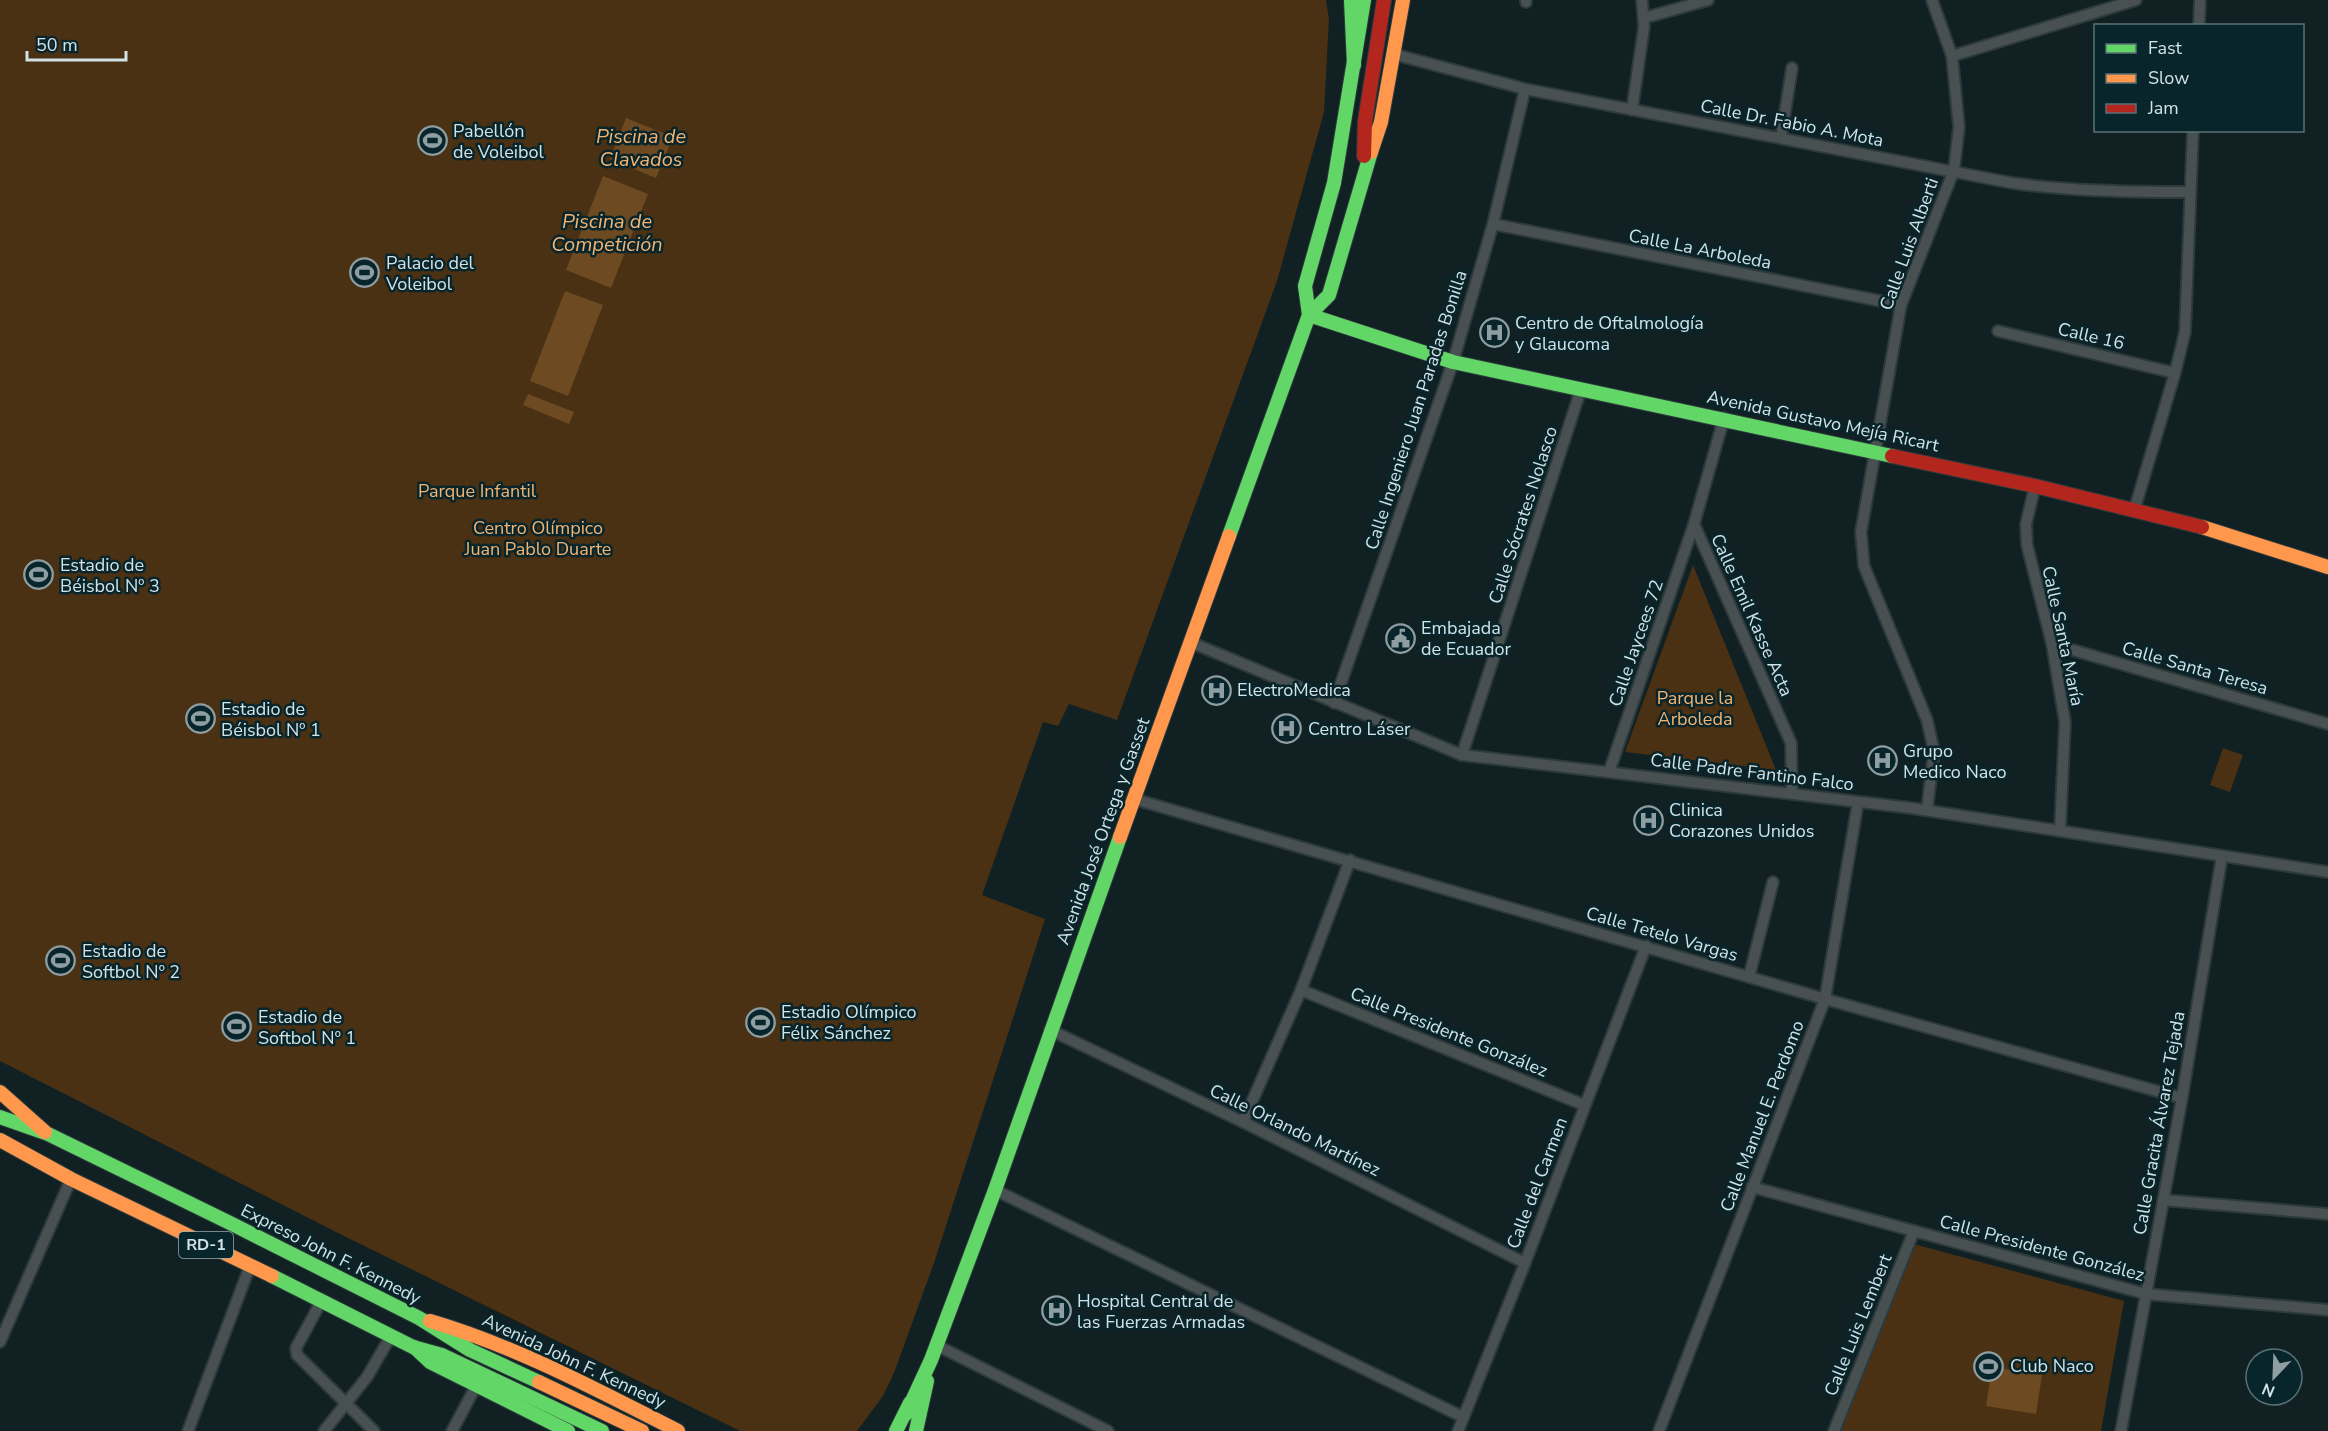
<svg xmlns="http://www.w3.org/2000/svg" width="2328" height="1431" viewBox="0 0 2328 1431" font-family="'Nunito Sans',sans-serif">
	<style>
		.green { fill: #4a3113 }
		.water { fill: #6d4a21 }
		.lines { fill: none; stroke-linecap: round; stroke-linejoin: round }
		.street-casing { stroke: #2d3a3c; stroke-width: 14 }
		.fast-casing { stroke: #2d3a3c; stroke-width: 16 }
		.slow-casing { stroke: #2d3a3c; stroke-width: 16 }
		.jam-casing { stroke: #2d3a3c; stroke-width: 16 }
		.street { stroke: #495051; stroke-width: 10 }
		.fast { stroke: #63d668; stroke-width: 14 }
		.slow { stroke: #ff974d; stroke-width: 14 }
		.jam { stroke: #b3261e; stroke-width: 14 }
		.labels { text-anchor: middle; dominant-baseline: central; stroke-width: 5; stroke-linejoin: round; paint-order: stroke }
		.shield { fill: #08252b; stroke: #95a9ad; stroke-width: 1.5 }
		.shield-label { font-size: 16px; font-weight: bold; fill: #d2e2e5 }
		.street-label { font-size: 18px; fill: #d2e2e5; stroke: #08252b }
		.poi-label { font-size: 18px; fill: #d2e2e5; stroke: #08252b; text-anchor: start }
		.park-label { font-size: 18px; fill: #f3b471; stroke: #08252b }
		.water-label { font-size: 20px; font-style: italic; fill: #f3b472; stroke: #08252b }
	</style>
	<rect width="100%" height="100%" fill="#102023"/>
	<g class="green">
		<polygon points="0,0 1326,0 1329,19 1324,112 1277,281 1117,720 1069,704 1058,726 1043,722 982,895 1045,919 934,1263 894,1373 883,1396 857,1431 740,1431 338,1233 0,1061"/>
		<polygon points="1693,565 1776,770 1625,752"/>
		<polygon points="2223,748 2243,755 2230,792 2210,785"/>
		<polygon points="1914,1244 2124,1301 2101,1431 1839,1431"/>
	</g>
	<g class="water">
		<polygon points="626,118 673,137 656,178 610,159"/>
		<polygon points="603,176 648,194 611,288 566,270"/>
		<polygon points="565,291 603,305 568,396 530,381"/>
		<polygon points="528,394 574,412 569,424 523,405"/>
		<polygon points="1992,1367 2042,1375 2036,1414 1986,1406"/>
	</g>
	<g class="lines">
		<defs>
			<g id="street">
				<polyline points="1526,0 1526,2"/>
				<polyline points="1644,18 1708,0"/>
				<polyline points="2199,26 2200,0"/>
				<path d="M 1393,54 L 1525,89 L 2012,183 C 2071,191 2130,192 2190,192"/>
				<polyline points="1952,56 2136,0"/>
				<polyline points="1632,110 1644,27 1642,0"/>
				<polyline points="1781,138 1792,68"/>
				<polyline points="1493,224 1901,305"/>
				<polyline points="1998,331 2175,373"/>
				<polyline points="2035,486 2026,524 2027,545 2052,644 2065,722 2060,831"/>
				<polyline points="2134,511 2175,373 2185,332 2193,130"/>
				<polyline points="1694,524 1791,743 1792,792"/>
				<polyline points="1190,642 1462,755 1911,808 2328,872"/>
				<polyline points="2052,644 2328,724"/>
				<polyline points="1334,703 1453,362 1493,224 1525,89"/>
				<polyline points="1462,755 1581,389"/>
				<polyline points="1609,772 1694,524 1724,418"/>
				<polyline points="1134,799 1825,999 2182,1098"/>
				<polyline points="1927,810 1934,751 1927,720 1864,566 1861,532 1901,305 1954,170 1959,127 1952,56 1932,0"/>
				<polyline points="1749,977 1773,882"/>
				<polyline points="1301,990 1584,1105"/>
				<polyline points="1050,1030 1243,1122 1525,1263"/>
				<polyline points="1243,1122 1301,990 1350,860"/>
				<polyline points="1752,1187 2146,1294 2328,1310"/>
				<polyline points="995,1190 1463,1417"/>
				<polyline points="2163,1200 2328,1214"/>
				<polyline points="322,1300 296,1348 297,1355 374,1431"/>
				<polyline points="0,1342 71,1179"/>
				<polyline points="936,1345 1108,1431"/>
				<polyline points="188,1431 250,1266"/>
				<polyline points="324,1431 367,1377 391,1336"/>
				<polyline points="452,1431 476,1386"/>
				<polyline points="1458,1431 1525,1263 1646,946"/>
				<polyline points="1659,1431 1825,999 1858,802"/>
				<polyline points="1834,1431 1914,1231"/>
				<polyline points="2121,1431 2182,1098 2222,856"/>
			</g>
			<g id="fast">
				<polyline points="1351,0 1354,65"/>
				<polyline points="1309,315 1453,362 1892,456"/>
				<polyline points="1309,315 1305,286 1334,183 1364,0"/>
				<polyline points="1229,536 1309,315 1329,295 1371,152"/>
				<polyline points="0,1117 48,1134 230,1223 419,1318 470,1350 539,1382"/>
				<polyline points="272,1276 413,1347 442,1355 602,1431"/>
				<polyline points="414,1347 430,1362 568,1431"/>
				<polyline points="906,1414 931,1360 995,1190 1120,837"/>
				<polyline points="896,1431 910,1403"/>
				<polyline points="916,1431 927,1381"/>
			</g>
			<g id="slow">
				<polyline points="1371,152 1381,122 1403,0"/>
				<polyline points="2202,527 2328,567"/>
				<polyline points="1120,837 1229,536"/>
				<polyline points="0,1092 45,1132"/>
				<polyline points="0,1140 71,1179 272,1276"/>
				<path d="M 430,1321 C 518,1347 597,1390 678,1431"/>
				<polyline points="539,1382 642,1431"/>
			</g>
			<g id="jam">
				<polyline points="1364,156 1365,121 1384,0"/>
				<polyline points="1892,456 2035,486 2202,527"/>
			</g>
		</defs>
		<use href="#street" class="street-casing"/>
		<use href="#fast" class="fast-casing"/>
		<use href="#slow" class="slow-casing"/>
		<use href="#jam" class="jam-casing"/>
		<use href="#street" class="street"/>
		<use href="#fast" class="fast"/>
		<use href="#slow" class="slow"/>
		<use href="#jam" class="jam"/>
	</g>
	<defs>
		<symbol id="stadium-ring" viewBox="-11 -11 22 22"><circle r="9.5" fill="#08252b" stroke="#8e9ea1" stroke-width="1.5"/><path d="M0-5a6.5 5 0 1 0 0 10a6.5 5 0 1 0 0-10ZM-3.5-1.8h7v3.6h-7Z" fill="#8e9ea1"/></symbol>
		<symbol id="hospital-ring" viewBox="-11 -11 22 22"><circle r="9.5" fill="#08252b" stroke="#8e9ea1" stroke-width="1.5"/><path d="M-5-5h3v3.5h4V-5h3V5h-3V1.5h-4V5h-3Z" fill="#8e9ea1"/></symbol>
		<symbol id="civic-ring" viewBox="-11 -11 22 22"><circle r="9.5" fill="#08252b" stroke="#8e9ea1" stroke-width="1.5"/><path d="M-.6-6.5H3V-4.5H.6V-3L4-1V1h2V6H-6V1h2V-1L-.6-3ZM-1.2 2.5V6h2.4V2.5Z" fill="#8e9ea1"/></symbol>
	</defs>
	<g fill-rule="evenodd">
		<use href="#stadium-ring" x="416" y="124" width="33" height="33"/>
		<use href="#stadium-ring" x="348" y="256" width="33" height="33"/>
		<use href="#hospital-ring" x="1478" y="316" width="33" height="33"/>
		<use href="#stadium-ring" x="22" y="558" width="33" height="33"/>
		<use href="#civic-ring" x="1384" y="622" width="33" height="33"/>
		<use href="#hospital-ring" x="1200" y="674" width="33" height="33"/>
		<use href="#stadium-ring" x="184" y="702" width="33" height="33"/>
		<use href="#hospital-ring" x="1270" y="712" width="33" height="33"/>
		<use href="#hospital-ring" x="1866" y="744" width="33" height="33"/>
		<use href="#hospital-ring" x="1632" y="804" width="33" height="33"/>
		<use href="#stadium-ring" x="44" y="944" width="33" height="33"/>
		<use href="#stadium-ring" x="744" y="1006" width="33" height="33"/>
		<use href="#stadium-ring" x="220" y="1010" width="33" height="33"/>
		<use href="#hospital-ring" x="1040" y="1294" width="33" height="33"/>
		<use href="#stadium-ring" x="1972" y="1350" width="33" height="33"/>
	</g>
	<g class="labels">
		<rect class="shield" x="179" y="1232" width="54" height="26" rx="4.5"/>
		<g class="shield-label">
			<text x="206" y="1245">RD-1</text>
		</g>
		<g class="street-label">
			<text transform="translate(1792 123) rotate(11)">Calle Dr. Fabio A. Mota</text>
			<text transform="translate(1909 244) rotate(-70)">Calle Luis Alberti</text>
			<text transform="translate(1700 249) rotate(11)">Calle La Arboleda</text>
			<text transform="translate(2091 336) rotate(13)">Calle 16</text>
			<text transform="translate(1416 410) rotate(-72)">Calle Ingeniero Juan Paradas Bonilla</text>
			<text transform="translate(1823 421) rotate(12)">Avenida Gustavo Mejía Ricart</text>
			<text transform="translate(1523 515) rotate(-72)">Calle Sócrates Nolasco</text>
			<text transform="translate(1752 615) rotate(66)">Calle Emil Kasse Acta</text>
			<text transform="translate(2063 636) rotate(78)">Calle Santa María</text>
			<text transform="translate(1636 643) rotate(-71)">Calle Jaycees 72</text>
			<text transform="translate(2195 668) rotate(16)">Calle Santa Teresa</text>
			<text transform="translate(1752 772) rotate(7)">Calle Padre Fantino Falco</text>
			<text transform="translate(1103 831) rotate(-70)">Avenida José Ortega y Gasset</text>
			<text transform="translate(1662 934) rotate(16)">Calle Tetelo Vargas</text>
			<text transform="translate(1449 1032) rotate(22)">Calle Presidente González</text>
			<text transform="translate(1762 1116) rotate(-69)">Calle Manuel E. Perdomo</text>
			<text transform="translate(2159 1123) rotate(-80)">Calle Gracita Álvarez Tejada</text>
			<text transform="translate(1295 1130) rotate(26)">Calle Orlando Martínez</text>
			<text transform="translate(1537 1183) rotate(-69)">Calle del Carmen</text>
			<text transform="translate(2042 1248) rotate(15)">Calle Presidente González</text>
			<text transform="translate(331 1254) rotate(27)">Expreso John F. Kennedy</text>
			<text transform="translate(1858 1325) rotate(-68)">Calle Luis Lembert</text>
			<text transform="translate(574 1361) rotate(25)">Avenida John F. Kennedy</text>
		</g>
		<g class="poi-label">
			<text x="453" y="131">Pabellón<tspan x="453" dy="21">de Voleibol</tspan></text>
			<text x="386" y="263">Palacio del<tspan x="386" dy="21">Voleibol</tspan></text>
			<text x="1515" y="323">Centro de Oftalmología<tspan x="1515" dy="21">y Glaucoma</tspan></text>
			<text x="60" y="565">Estadio de<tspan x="60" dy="21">Béisbol Nº 3</tspan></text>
			<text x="1421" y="628">Embajada<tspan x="1421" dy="21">de Ecuador</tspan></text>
			<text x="1237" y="690">ElectroMedica</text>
			<text x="221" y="709">Estadio de<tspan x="221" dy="21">Béisbol Nº 1</tspan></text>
			<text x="1308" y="729">Centro Láser</text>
			<text x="1903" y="751">Grupo<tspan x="1903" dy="21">Medico Naco</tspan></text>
			<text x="1669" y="810">Clinica<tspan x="1669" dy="21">Corazones Unidos</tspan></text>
			<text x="82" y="951">Estadio de<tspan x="82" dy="21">Softbol Nº 2</tspan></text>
			<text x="781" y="1012">Estadio Olímpico<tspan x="781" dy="21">Félix Sánchez</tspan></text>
			<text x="258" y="1017">Estadio de<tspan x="258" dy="21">Softbol Nº 1</tspan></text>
			<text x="1077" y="1301">Hospital Central de<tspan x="1077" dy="21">las Fuerzas Armadas</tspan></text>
			<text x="2010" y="1366">Club Naco</text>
		</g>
		<g class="park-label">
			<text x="477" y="491">Parque Infantil</text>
			<text x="538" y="528">Centro Olímpico<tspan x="538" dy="21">Juan Pablo Duarte</tspan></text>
			<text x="1695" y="698">Parque la<tspan x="1695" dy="21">Arboleda</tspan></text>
		</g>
		<g class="water-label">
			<text x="641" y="136">Piscina de<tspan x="641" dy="23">Clavados</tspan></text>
			<text x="607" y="221">Piscina de<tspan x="607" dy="23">Competición</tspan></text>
		</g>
	</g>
	<rect x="2094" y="24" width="210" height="108" fill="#08252b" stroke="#597175" stroke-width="1.5"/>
	<rect x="2106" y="44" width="30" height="9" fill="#63d668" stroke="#597175" stroke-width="1.5"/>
	<text x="2148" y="54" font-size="18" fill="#d2e2e5">Fast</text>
	<rect x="2106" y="74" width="30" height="9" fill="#ff974d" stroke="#597175" stroke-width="1.5"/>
	<text x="2148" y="84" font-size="18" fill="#d2e2e5">Slow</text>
	<rect x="2106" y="104" width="30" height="9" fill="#b3261e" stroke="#597175" stroke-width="1.5"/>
	<text x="2148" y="114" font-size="18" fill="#d2e2e5">Jam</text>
	<g transform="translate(2274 1377) rotate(203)"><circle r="28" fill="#08252b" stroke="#597175" stroke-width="1.5"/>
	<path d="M0-4.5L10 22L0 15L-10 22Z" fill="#8e9ea1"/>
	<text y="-9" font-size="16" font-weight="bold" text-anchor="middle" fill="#d2e2e5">N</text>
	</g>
	<path d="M27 51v9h99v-9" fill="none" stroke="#d2e2e5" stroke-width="3"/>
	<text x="36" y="51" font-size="18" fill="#d2e2e5" stroke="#08252b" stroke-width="4.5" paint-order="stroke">50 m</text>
</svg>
